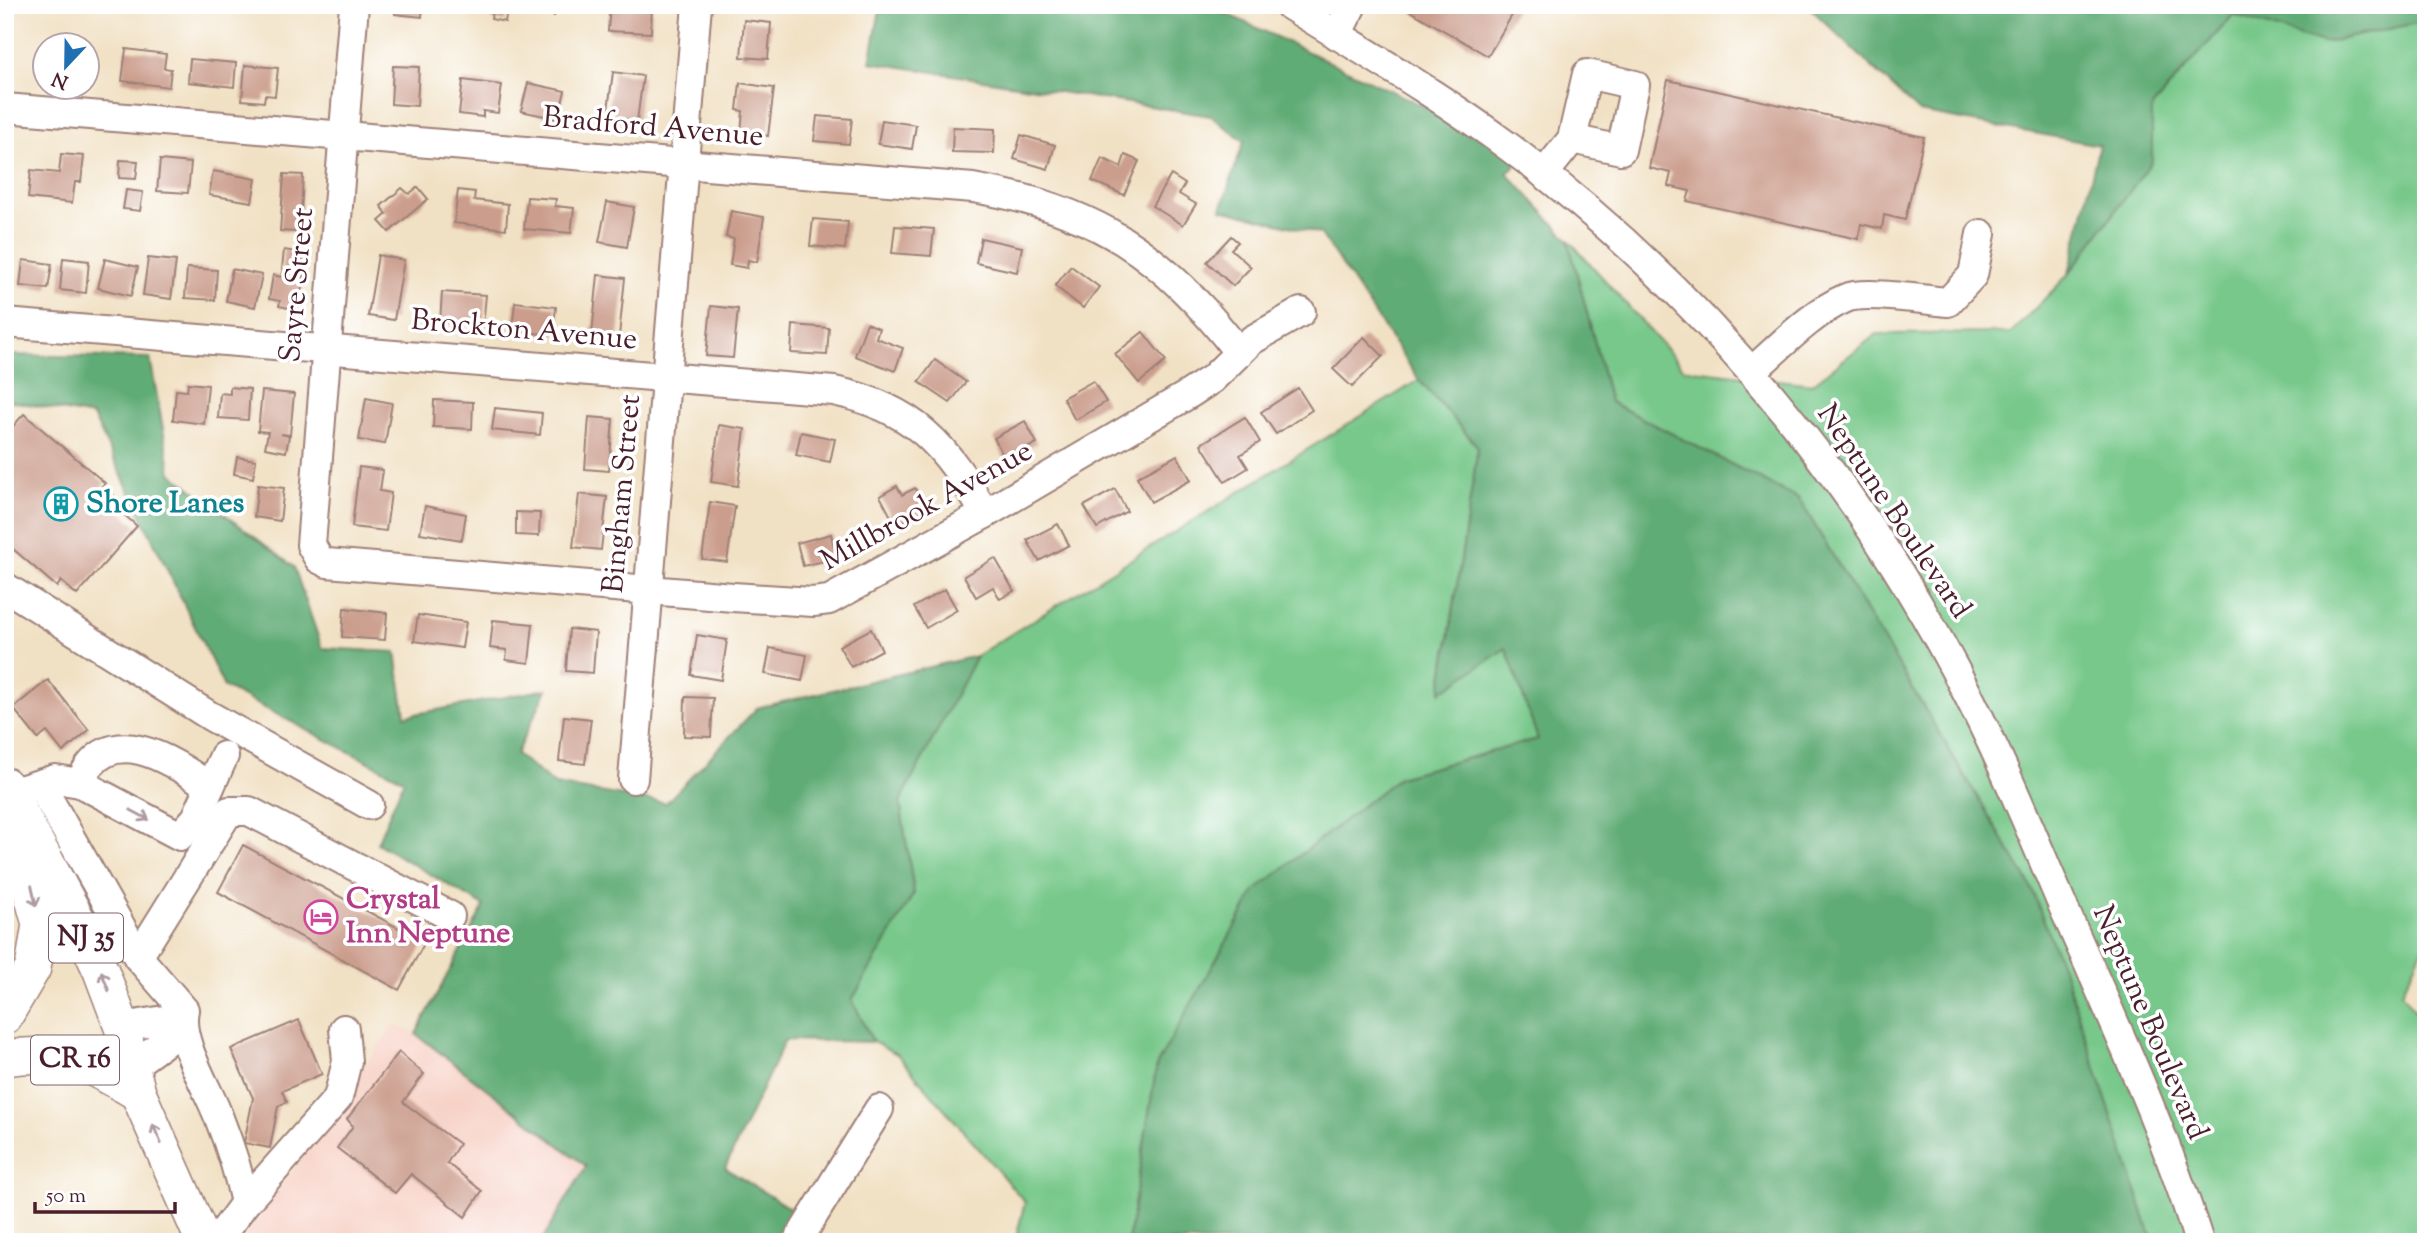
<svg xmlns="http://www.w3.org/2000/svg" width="2431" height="1247" viewBox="0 0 2431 1247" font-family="'Sorts Mill Goudy',serif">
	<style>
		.built { fill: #f7d1c6 }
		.green { fill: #77c88a; stroke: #60745a; stroke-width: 2 }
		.forest { fill: #61ac76; stroke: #566650; stroke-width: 2 }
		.building { fill: #cb9d8c }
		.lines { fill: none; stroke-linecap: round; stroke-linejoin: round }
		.minor-casing { stroke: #9e8078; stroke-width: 32 }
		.major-casing { stroke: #9e8078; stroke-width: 38 }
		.minor { stroke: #fff; stroke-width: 28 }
		.major { stroke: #fff; stroke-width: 35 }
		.oneway { stroke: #ae9aa0 }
		.labels { text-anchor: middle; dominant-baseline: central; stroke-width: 7; stroke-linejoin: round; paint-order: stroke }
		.shield { fill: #fff; stroke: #80626b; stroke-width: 2 }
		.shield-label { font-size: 28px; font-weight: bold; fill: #4a1f2b }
		.street-label { font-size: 30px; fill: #4a1f2b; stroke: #fff }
		.culture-label { font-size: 30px; font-weight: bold; fill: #0d838f; stroke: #fff; text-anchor: start }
		.hotel-label { font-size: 30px; font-weight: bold; fill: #b23c85; stroke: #fff; text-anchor: start }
	</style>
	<rect width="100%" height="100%" fill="#fff"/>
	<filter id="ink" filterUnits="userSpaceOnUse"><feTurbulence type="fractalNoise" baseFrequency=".0143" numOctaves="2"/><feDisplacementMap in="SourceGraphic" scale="14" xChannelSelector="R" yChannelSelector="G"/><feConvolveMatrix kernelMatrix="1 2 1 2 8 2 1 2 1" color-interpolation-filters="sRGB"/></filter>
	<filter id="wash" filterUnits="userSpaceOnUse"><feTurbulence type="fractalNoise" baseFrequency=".00686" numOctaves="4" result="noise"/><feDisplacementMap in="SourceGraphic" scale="28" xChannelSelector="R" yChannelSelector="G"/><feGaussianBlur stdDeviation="1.57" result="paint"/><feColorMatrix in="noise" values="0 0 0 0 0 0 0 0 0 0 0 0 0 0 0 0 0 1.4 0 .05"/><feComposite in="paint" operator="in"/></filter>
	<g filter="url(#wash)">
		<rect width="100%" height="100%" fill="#f1e1c4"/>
		<polygon class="built" points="394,1024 416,1034 587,1166 541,1242 242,1242"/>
		<g class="green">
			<polygon points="2233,15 2323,43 2426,21 2426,942 2402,992 2426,1026 2426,1242 2153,1242 2065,975 2030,885 1799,499 1610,402 1568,239 1684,369 1812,384 1877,334 2011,333 2069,274 2152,161 2152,107"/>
			<polygon points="1419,380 1478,447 1441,691 1506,648 1538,739 1399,777 1157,1064 1128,1242 1015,1242 1025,1202 897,1054 873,1042 852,1000 914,893 900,802 976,656"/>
		</g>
		<g class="forest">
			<polygon points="881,5 1208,5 1526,154 1507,173 1568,239 1610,402 1799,499 2030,885 2065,975 2153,1242 1128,1242 1157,1064 1255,891 1399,777 1538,739 1506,648 1441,692 1478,447 1419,380 1321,234 1221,209 1244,141 1211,116 870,62"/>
			<polygon points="1807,5 2426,5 2426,21 2323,43 2233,15 2152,107 2152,161 2069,274 2099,145 1919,112"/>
			<polygon points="5,355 150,358 171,473 294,567 322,648 396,652 405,716 547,689 516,754 555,785 666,803 757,708 976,656 900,802 914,893 852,1000 873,1042 785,1040 725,1168 810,1221 797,1242 541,1242 586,1166 416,1034 484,906 377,843 404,780 224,687 93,416 5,400"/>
		</g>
		<g id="blocks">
			<g class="building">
				<polygon points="395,5 423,5 422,17 395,14"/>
				<polygon points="493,5 508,5 505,22 491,19"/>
				<polygon points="532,5 558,5 554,16 531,8"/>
				<polygon points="610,5 652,5 651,33 608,31"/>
				<polygon points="1406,5 1436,6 1518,5 1488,56 1405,8"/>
				<polygon points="744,20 771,23 768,59 741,57"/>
				<polygon points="126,49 166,54 164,68 171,69 169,87 122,81"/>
				<polygon points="190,59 236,63 234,87 188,82"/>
				<polygon points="245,65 278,68 275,96 265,95 264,102 242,100"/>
				<polygon points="393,66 419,67 417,106 391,104"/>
				<polygon points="613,72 643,76 637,121 607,117"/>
				<polygon points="463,80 502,85 498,113 483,111 483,117 459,114"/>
				<polygon points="1668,80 1924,137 1905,220 1884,215 1882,229 1861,224 1858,239 1687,201 1690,191 1668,186 1671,173 1649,168"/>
				<polygon points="528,83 565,91 558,119 521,111"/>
				<polygon points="740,83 774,88 768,136 741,132 743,111 737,110"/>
				<polygon points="817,116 852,119 849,144 814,141"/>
				<polygon points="882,120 916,125 912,149 878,144"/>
				<polygon points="953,127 995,129 994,153 952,152"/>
				<polygon points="1021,135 1055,145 1048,169 1014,159"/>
				<polygon points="61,154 84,156 81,182 75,182 72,203 28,198 31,170 59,173"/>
				<polygon points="1125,155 1139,161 1124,195 1092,181 1102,158 1121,167"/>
				<polygon points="120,160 138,161 136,179 119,178"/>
				<polygon points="160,160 191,163 188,193 157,191"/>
				<polygon points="213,171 256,179 252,202 209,195"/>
				<polygon points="284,174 303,175 301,214 297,214 296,232 280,231"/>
				<polygon points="1171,175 1185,184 1179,194 1196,204 1183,225 1152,206"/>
				<polygon points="418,187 428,199 389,232 379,221 387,214 381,206 402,188 409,194"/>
				<polygon points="126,190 143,192 140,211 123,209"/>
				<polygon points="458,190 475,192 474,200 508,204 506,229 454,223"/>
				<polygon points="527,197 556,199 555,206 574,208 571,233 524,229"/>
				<polygon points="607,202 634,207 627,247 599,242"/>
				<polygon points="731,211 764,217 757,262 748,260 747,268 730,265 734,239 726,237"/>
				<polygon points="813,219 848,222 845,249 810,246"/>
				<polygon points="895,226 934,229 931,256 892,253"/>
				<polygon points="1231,236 1238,242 1231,249 1251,267 1233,286 1207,262"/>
				<polygon points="981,238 1022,247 1017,272 976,263"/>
				<polygon points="284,250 303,253 301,271 282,269"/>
				<polygon points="378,255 404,260 394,320 368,316"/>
				<polygon points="63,258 89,261 86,293 60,290"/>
				<polygon points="148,258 176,261 171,299 143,295"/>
				<polygon points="105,259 138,267 131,296 98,288"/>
				<polygon points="23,260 52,264 48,289 20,286"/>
				<polygon points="1071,266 1099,287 1083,308 1055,286"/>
				<polygon points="187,268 217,270 215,300 185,298"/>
				<polygon points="232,269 262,275 255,307 226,301"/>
				<polygon points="283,272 304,275 298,310 279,306 280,301 269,299 273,275 282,277"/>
				<polygon points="598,275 625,278 619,336 592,334"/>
				<polygon points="442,292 486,295 483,326 440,322"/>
				<polygon points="515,302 556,307 553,335 512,331"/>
				<polygon points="711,306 738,309 733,358 706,356"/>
				<polygon points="867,323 879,328 876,338 903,348 895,371 855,356"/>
				<polygon points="793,325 829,328 827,355 791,353"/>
				<polygon points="1143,332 1166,361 1139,383 1115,354"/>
				<polygon points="1364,337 1383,356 1352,387 1333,369"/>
				<polygon points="935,360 966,382 950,403 919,382"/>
				<polygon points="1093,381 1106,402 1075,420 1063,398"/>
				<polygon points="188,383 208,385 204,424 173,420 176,390 187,391"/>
				<polygon points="230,387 250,389 248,420 218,418 220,393 230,394"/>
				<polygon points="1298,388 1312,410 1276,434 1261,412"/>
				<polygon points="262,391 294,394 290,435 281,434 289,436 286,452 265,448 268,432 258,431"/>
				<polygon points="366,398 392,403 385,444 359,440"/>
				<polygon points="434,400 473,402 472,429 433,427"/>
				<polygon points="495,408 542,413 540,435 492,430"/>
				<polygon points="24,414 105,483 93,496 99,501 108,491 119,500 114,506 137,526 77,595 61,581 57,587 5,542 5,435"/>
				<polygon points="589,417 613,419 609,471 585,469"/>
				<polygon points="1245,417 1260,442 1240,455 1248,468 1225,482 1201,444"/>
				<polygon points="1025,421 1037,443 1005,459 994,438"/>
				<polygon points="719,425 745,429 738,486 711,482"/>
				<polygon points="801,432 835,439 830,462 796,455"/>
				<polygon points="1177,455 1191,480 1151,502 1137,477"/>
				<polygon points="237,457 256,460 253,478 234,474"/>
				<polygon points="359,467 383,470 380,491 391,493 386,531 352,527"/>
				<polygon points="258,485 284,488 280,521 254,517"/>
				<polygon points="897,486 902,495 915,488 927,509 896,526 880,496"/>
				<polygon points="1115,489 1127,511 1097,528 1084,506"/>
				<polygon points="579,494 607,497 601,550 573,547"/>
				<polygon points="710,502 735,506 727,562 702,559"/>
				<polygon points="425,506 466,514 462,540 420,533"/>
				<polygon points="516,512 540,513 539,536 516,535"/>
				<polygon points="1058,524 1069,545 1039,561 1027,540"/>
				<polygon points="831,534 837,558 803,566 797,543"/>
				<polygon points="995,558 1014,591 1000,599 993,587 976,597 964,576"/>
				<polygon points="945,589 957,610 926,628 914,607"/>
				<polygon points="344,608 387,613 385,640 342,637"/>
				<polygon points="418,615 466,622 462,648 414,641"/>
				<polygon points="493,620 533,624 529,663 506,660 507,650 490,648"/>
				<polygon points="569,629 596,632 593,673 566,671"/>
				<polygon points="871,629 882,650 851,667 839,646"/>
				<polygon points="697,635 727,640 721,680 691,675"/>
				<polygon points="770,648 807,655 802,681 765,674"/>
				<polygon points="48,680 89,730 63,752 47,732 38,739 13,708"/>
				<polygon points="685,697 713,698 711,737 684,736"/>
				<polygon points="564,716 591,719 585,764 559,761"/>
				<polygon points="243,845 425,942 399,990 218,892"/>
				<polygon points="299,1020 322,1074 282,1091 287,1102 278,1106 270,1148 244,1143 253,1098 231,1049"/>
				<polygon points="399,1052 424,1074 403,1102 459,1144 447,1163 482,1191 465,1217 411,1174 395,1193 337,1148 353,1126 347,1119"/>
			</g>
		</g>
	</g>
	<g filter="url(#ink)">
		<use href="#blocks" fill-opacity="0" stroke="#9e8078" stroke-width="2"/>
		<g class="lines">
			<defs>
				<g id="minor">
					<polyline points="354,5 311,545 319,559 327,563 733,597 813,602 829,600 985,514 1189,394 1212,379 1252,340 1301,312"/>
					<path d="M 1289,5 C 1363,51 1439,95 1509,147 C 1702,290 1859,480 1968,695 C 2003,763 2032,834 2062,904 C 2111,1016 2163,1126 2199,1242"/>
					<polyline points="1337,35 1352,5"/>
					<path d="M 5,108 L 973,188 C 1094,208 1165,255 1239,353"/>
					<polyline points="1544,174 1572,139 1587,74 1635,85 1621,150 1572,139"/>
					<path d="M 5,323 L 834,391 C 914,408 946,445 985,514"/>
					<path d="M 1752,371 C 1780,347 1811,313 1846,298 C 1864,290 1926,300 1948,302 L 1973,275 L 1981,234"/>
					<polyline points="5,587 210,716 369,805"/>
					<polyline points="633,779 697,5"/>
					<path d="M 80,783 C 107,718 170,759 210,787"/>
					<polyline points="40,784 138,957 229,811 249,811 450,916"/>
					<polyline points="23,789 55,779 80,783 180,836 196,818 224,756"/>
					<path d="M 138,957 L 184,1010 C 177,1041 208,1088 219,1118 C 230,1146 239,1173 245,1203 L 216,1242"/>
					<polyline points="122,1027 170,1019 181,1022 165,1042 132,1066"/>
					<polyline points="245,1203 338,1098 347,1061 344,1029"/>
					<polyline points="797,1242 879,1109"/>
				</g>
				<g id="major">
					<polyline points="5,785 79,923 101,971 122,1027 138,1093 204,1242"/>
					<polyline points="5,1016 33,968 40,924 16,838"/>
					<path d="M 5,1058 C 67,1049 87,1064 138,1093"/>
				</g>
			</defs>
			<use href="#minor" class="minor-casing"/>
			<use href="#major" class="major-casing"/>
			<use href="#minor" class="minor"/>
			<use href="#major" class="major"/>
		</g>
		<defs><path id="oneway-shaft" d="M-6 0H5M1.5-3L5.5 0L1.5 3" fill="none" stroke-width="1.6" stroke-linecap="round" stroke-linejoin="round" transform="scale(1.75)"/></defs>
		<g class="oneway">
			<use href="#oneway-shaft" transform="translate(140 815) rotate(28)"/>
			<use href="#oneway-shaft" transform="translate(34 896) rotate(77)"/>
			<use href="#oneway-shaft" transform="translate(105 981) rotate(-111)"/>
			<use href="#oneway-shaft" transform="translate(157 1134) rotate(-114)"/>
		</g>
	</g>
	<defs>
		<symbol id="building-ring" viewBox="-11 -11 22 22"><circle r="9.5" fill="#fff" stroke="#0f9aa8" stroke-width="1.5"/><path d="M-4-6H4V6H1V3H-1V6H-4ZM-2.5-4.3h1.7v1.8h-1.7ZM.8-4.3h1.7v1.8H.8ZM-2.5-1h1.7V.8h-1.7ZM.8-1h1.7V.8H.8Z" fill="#0f9aa8"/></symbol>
		<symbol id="hotel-ring" viewBox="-11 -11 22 22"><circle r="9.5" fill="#fff" stroke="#d1479c" stroke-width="1.5"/><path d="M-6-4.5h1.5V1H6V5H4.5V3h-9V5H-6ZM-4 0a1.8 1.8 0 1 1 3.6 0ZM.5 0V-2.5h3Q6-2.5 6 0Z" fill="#d1479c"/></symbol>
	</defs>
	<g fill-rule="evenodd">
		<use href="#building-ring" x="42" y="485" width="38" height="38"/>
		<use href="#hotel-ring" x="302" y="898" width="38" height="38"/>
	</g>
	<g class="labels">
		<g class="shield">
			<rect x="49" y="913.5" width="74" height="49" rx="5"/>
			<rect x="31" y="1035.5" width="88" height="49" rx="5"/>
		</g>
		<g class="shield-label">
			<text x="86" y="938">NJ 35</text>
			<text x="75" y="1060">CR 16</text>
		</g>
		<g class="street-label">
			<text transform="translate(653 128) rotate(5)">Bradford Avenue</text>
			<text transform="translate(298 285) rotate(-85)">Sayre Street</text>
			<text transform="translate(524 331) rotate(5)">Brockton Avenue</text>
			<text transform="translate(623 494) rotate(-85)">Bingham Street</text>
			<text transform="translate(927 507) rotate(-29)">Millbrook Avenue</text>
			<text transform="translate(1893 512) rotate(56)">Neptune Boulevard</text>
			<text transform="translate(2149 1023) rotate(67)">Neptune Boulevard</text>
		</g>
		<g class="culture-label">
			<text x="86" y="504">Shore Lanes</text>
		</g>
		<g class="hotel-label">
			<text x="346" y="900">Crystal<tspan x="346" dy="34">Inn Neptune</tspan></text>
		</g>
	</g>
	<rect width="2431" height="1247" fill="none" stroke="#fff" stroke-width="28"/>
	<g transform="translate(66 66) rotate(202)"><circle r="33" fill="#ffffff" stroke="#b7a5aa" stroke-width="2"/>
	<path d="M0-5L12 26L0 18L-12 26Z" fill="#1f6fb2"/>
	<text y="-10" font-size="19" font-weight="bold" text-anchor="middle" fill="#4a1f2b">N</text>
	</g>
	<path d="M35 1202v10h140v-10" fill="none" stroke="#4a1f2b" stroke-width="3.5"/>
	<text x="46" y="1202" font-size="21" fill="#4a1f2b" stroke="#ffffff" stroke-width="5" paint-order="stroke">50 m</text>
</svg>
